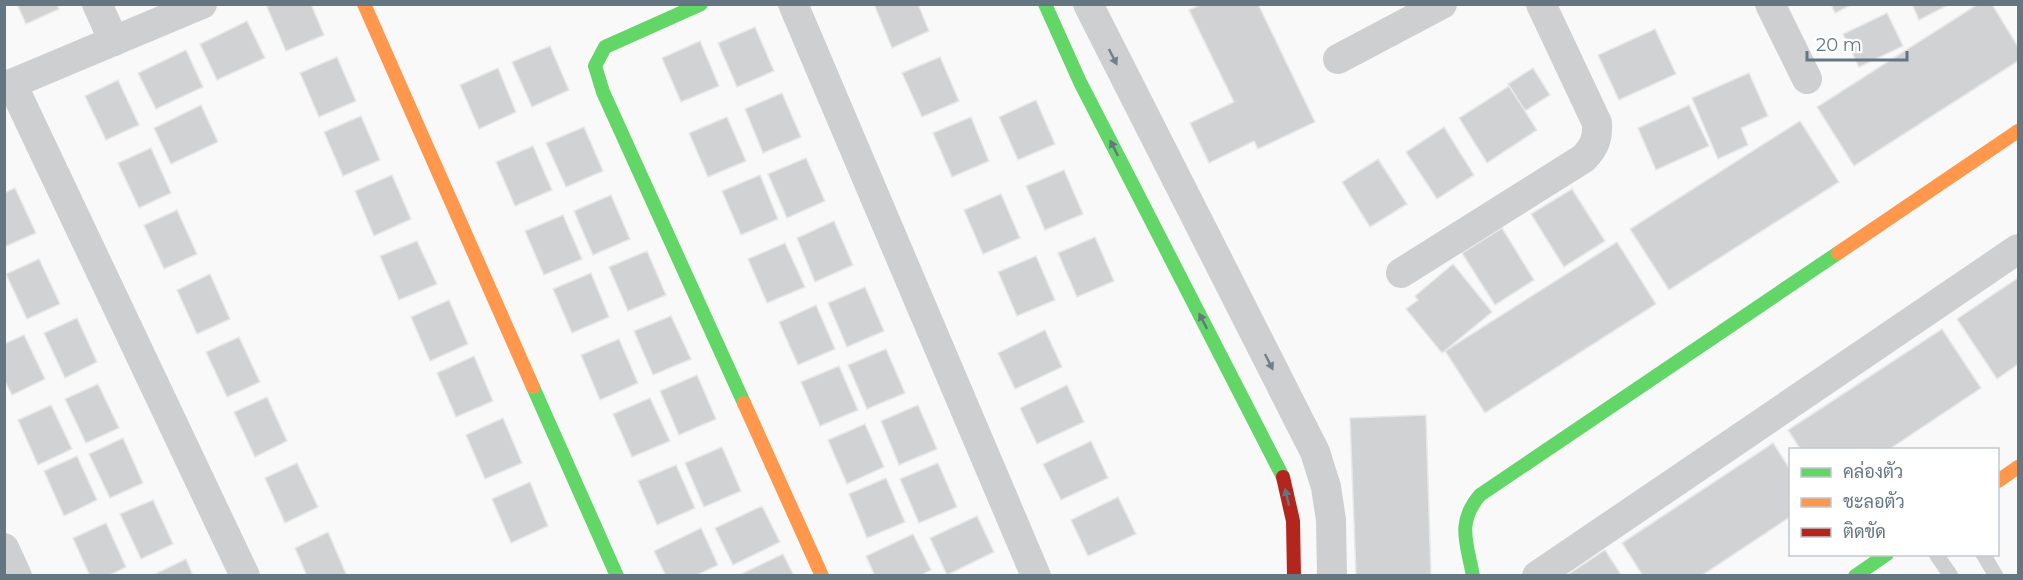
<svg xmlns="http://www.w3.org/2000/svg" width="2023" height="580" viewBox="0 0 2023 580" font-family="Montserrat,Sarabun,sans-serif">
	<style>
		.building { fill: #d0d2d3; stroke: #e8e8e8; stroke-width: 1.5 }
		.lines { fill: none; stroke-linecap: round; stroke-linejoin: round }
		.lane { stroke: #cecfd0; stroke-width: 15 }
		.street { stroke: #cecfd0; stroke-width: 30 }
		.fast { stroke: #63d668; stroke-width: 14 }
		.slow { stroke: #ff974d; stroke-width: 14 }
		.jam { stroke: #b3261e; stroke-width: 14 }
		.oneway { fill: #707f8b }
		.oneway2 { fill: #657683 }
	</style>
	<rect width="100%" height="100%" fill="#f9f9f9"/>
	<g class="building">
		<polygon points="17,4 57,4 59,9 26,24"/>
		<polygon points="272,4 311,4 324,35 286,51 267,7"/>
		<polygon points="874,4 918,4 929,31 892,48"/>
		<polygon points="1202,4 1258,4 1315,122 1258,149 1254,141 1209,163 1190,123 1234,102 1189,10"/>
		<polygon points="1831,4 1853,4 1835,13"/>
		<polygon points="1912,4 1950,4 1919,20"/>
		<polygon points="1978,4 1992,4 2018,47 2018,61 1854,166 1817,107"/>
		<polygon points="1887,13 1903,46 1859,67 1843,34"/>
		<polygon points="247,21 265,58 217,80 200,44"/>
		<polygon points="755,27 774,71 737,87 718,43"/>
		<polygon points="1655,29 1676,74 1619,100 1598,55"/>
		<polygon points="700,41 719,86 681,102 662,58"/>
		<polygon points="550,46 569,90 532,107 512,62"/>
		<polygon points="186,50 203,87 156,109 138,73"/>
		<polygon points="337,57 356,101 319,117 300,73"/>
		<polygon points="940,57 959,101 922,117 902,73"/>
		<polygon points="498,68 516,112 479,129 460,85"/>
		<polygon points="1533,68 1550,95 1525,111 1508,84"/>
		<polygon points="1749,73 1768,116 1741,128 1748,145 1718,159 1692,98"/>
		<polygon points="118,80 139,125 106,140 85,96"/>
		<polygon points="1509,86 1537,130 1487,163 1459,118"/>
		<polygon points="782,93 801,137 763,153 745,109"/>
		<polygon points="1036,100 1055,144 1018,160 999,117"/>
		<polygon points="201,105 218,142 171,164 154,128"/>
		<polygon points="1689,105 1709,146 1656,170 1638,128"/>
		<polygon points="361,116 380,160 343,176 324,132"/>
		<polygon points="727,117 746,161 708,177 689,133"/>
		<polygon points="971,117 989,161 952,177 933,133"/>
		<polygon points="1800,121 1839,182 1669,290 1630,229"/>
		<polygon points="584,127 603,171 566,187 546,143"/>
		<polygon points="1444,127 1474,175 1437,199 1406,152"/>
		<polygon points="533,146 552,190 515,206 496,162"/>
		<polygon points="151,148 171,193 139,208 118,163"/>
		<polygon points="806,158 825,201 787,218 768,174"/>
		<polygon points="1378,159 1407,204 1370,227 1342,182"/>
		<polygon points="1064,170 1083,214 1045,230 1026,186"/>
		<polygon points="392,175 411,219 374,236 355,191"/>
		<polygon points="760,175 778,219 741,235 722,191"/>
		<polygon points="15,188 36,233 4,247 4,193"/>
		<polygon points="1572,189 1605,241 1564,267 1531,214"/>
		<polygon points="1001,194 1020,238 983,254 964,210"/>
		<polygon points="611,195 630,239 593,255 574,211"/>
		<polygon points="177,210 197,254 164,269 144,225"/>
		<polygon points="563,215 582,259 544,275 525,231"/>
		<polygon points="834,221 853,265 815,282 797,238"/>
		<polygon points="1502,228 1534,280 1495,305 1462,253"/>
		<polygon points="1095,237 1114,281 1077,297 1058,253"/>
		<polygon points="417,241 437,284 399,300 380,256"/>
		<polygon points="1617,242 1656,304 1485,413 1445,351"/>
		<polygon points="785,243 805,287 767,303 748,259"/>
		<polygon points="647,251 666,295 628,311 609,267"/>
		<polygon points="1036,256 1055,300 1017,316 998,272"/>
		<polygon points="39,259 60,304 27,319 6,274"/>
		<polygon points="1453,264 1492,312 1442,353 1406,309 1418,300 1415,296"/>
		<polygon points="591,273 609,317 572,333 553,289"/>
		<polygon points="210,274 230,319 197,334 177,290"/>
		<polygon points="2018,278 2018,364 1997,379 1957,319"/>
		<polygon points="865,287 884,331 847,347 828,303"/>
		<polygon points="449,300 468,344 430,361 411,317"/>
		<polygon points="816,305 835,349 798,365 779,322"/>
		<polygon points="671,316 691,359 653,375 634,331"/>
		<polygon points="77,318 97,362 65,378 44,333"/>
		<polygon points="1942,329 1981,388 1888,450 1801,450 1788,430"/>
		<polygon points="1045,330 1062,367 1015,389 998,353"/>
		<polygon points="24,335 45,379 12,395 4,379 4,344"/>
		<polygon points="239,337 260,382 227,397 206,352"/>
		<polygon points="619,339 638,383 600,400 581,355"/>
		<polygon points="886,349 905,393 867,409 848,365"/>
		<polygon points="474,356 493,401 456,417 437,373"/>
		<polygon points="839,366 858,410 820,426 801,382"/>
		<polygon points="697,375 716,419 679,435 660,391"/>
		<polygon points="98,384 119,428 86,443 65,399"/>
		<polygon points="1067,385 1084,422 1037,444 1020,408"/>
		<polygon points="267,397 287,441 255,457 234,412"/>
		<polygon points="650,398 670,441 632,457 613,414"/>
		<polygon points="51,405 72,449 38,465 18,420"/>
		<polygon points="918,405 937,449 899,465 881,421"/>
		<polygon points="1426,415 1431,576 1356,576 1350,418"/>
		<polygon points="503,418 522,463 485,479 466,435"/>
		<polygon points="865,424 884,467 847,484 828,440"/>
		<polygon points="123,438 143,483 110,498 89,454"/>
		<polygon points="1091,441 1108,478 1061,500 1043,464"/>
		<polygon points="1773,443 1790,469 1790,517 1701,576 1643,576 1622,543"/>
		<polygon points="722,447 741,491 704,507 685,463"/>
		<polygon points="77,456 97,500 64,516 44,471"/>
		<polygon points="297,463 318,507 285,523 265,478"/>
		<polygon points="938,463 957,507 919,523 900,479"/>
		<polygon points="676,465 695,508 657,525 638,481"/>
		<polygon points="886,478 905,522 867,538 849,494"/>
		<polygon points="530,482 548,526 511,543 492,499"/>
		<polygon points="1118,497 1136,534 1088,556 1071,520"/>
		<polygon points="153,500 173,544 141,559 120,514"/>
		<polygon points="762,506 780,542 733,565 715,528"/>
		<polygon points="977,516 994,552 947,575 930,538"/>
		<polygon points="106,523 126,567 108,576 90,576 73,538"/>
		<polygon points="701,528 718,565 695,576 666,576 654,551"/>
		<polygon points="328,532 347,576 307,576 295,548"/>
		<polygon points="913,534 931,570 920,576 875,576 866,556"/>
		<polygon points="1605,550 1622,576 1566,576"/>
		<polygon points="783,554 794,576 737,576"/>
		<polygon points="186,559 193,576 153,576 153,575"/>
	</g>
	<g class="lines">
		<g class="lane">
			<polyline points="1936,554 1951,576"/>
			<polyline points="1983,554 1996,576"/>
		</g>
		<g class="street">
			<polyline points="97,4 114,41"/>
			<polyline points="793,4 1036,576"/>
			<polyline points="1088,4 1315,452 1326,487 1331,520 1332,576"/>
			<polyline points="1770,4 1807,79"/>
			<polyline points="1338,59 1442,4"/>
			<polyline points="12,84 245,576"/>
			<polyline points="4,87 202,4"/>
			<path d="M 1401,273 L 1584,158 C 1594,147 1598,139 1597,123 L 1541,4"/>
			<polyline points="4,548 17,576"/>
			<polyline points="1537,576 2018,249"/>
		</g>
		<g class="fast">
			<polyline points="701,4 605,47 595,66 603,92 744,403"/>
			<polyline points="1045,4 1080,82 1283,477"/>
			<polyline points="533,387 617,576"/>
			<path d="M 1473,576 C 1467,543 1456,523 1480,495 L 1838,253"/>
			<polyline points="1855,576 1887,554"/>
		</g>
		<g class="slow">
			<polyline points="364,4 533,387"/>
			<polyline points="1838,253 2018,131"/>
			<polyline points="744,403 822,576"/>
			<polyline points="1998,481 2018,467"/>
		</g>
		<polyline class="jam" points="1283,477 1293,521 1294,576"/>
	</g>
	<defs><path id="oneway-solid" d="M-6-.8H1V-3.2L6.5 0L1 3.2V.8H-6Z" transform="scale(1.5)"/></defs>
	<g class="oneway">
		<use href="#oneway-solid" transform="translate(1113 57) rotate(63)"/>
		<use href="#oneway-solid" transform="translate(1269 362) rotate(63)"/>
	</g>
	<g class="oneway2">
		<use href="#oneway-solid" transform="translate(1114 148) rotate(-117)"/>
		<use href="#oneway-solid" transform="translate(1203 321) rotate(-117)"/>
		<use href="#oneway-solid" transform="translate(1287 497) rotate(-103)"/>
	</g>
	<rect width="2023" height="580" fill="none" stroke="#657683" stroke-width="12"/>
	<rect x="1789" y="448" width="210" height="108" fill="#ffffff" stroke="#c1c8cd" stroke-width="1.5"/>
	<rect x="1801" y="468" width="30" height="9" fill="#63d668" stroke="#c1c8cd" stroke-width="1.5"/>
	<text x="1843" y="478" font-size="18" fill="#657683">คล่องตัว</text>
	<rect x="1801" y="498" width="30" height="9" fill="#ff974d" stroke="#c1c8cd" stroke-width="1.5"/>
	<text x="1843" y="508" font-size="18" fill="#657683">ชะลอตัว</text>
	<rect x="1801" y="528" width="30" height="9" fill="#b3261e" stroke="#c1c8cd" stroke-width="1.5"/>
	<text x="1843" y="538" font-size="18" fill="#657683">ติดขัด</text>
	<path d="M1807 51v9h100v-9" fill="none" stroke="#657683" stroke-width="3"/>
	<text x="1816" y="51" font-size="18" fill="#657683" stroke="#ffffff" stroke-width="4.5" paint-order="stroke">20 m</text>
</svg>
